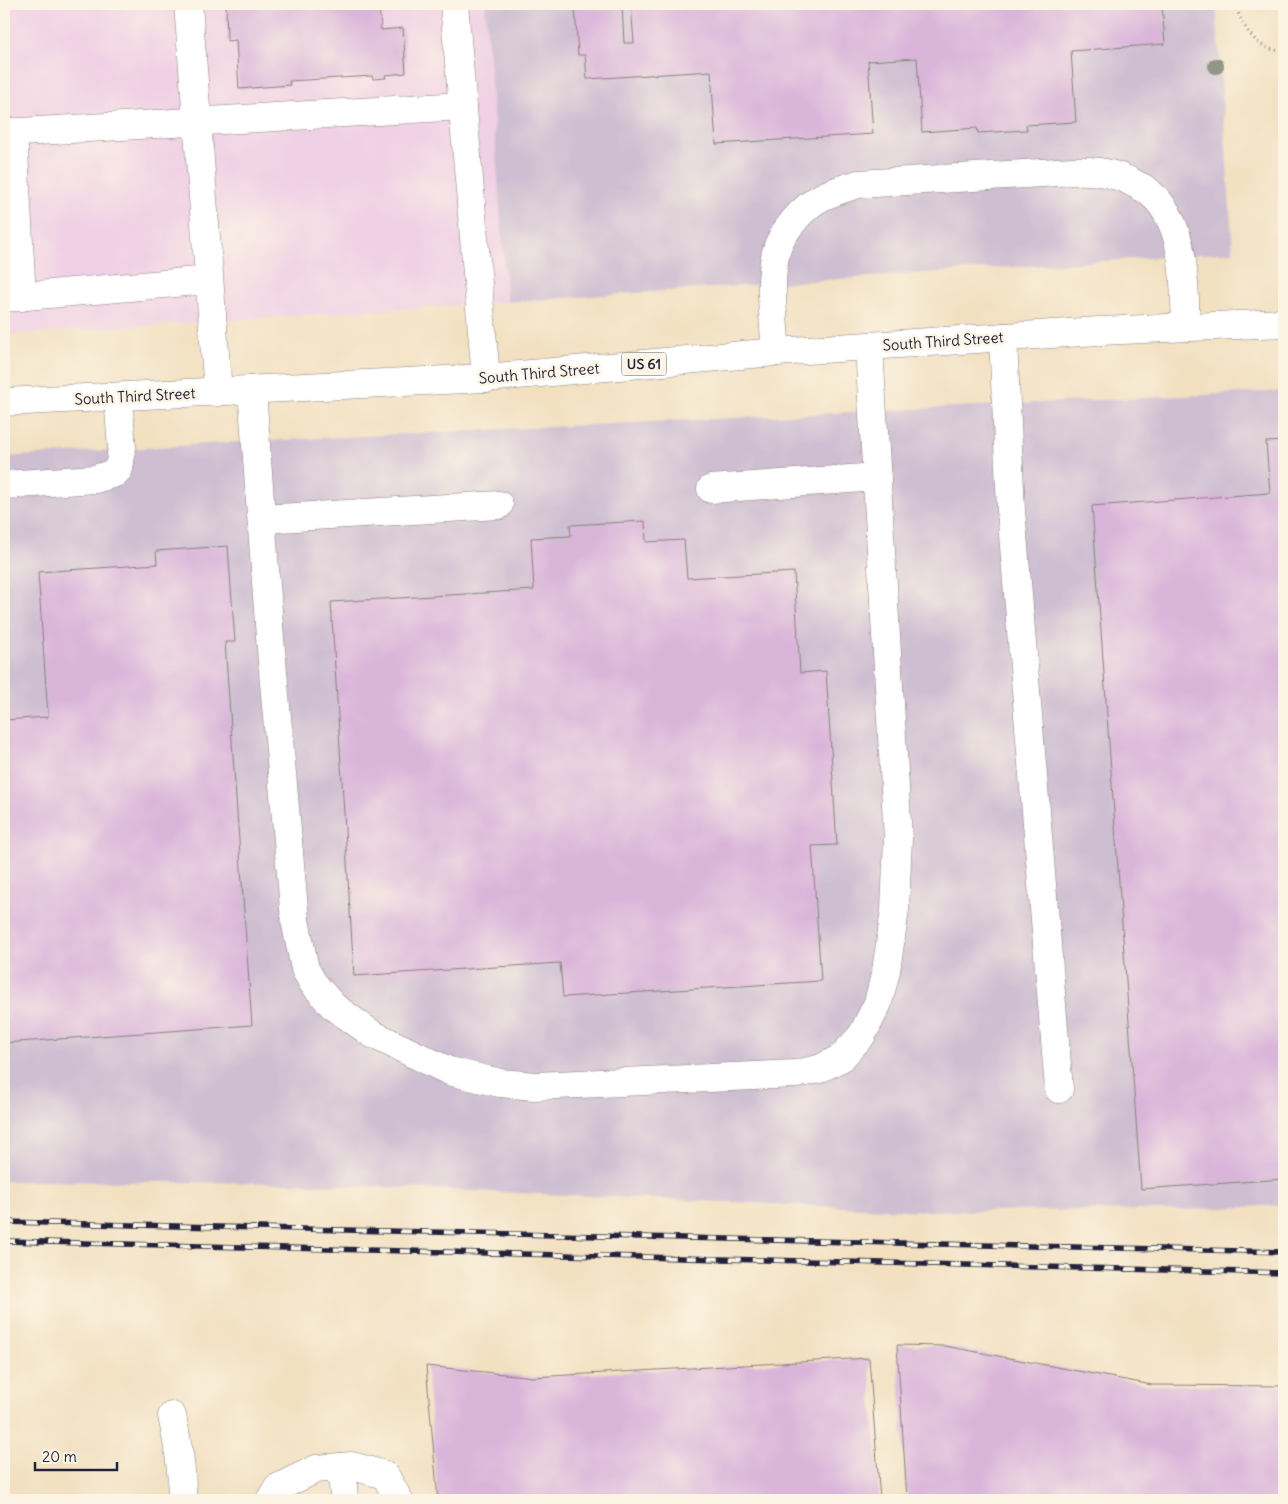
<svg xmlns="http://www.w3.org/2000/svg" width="1288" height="1504" viewBox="0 0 1288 1504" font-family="Delius,sans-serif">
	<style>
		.built { fill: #f0d0e5 }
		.industrial { fill: #cebed2 }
		.building { fill: #dab5da }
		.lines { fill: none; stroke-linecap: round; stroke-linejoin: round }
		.minor-casing { stroke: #8a817e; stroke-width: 29 }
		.major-casing { stroke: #8a817e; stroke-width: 29 }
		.path { stroke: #8a817e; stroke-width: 3; stroke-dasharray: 1 4; stroke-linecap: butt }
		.minor { stroke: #fff; stroke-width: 28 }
		.major { stroke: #fff; stroke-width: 28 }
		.rail-casing { stroke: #22223b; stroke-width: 5.5 }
		.rail { stroke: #fcf5e5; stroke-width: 4; stroke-dasharray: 11; stroke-linecap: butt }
		.tree { fill: #939687 }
		.labels { text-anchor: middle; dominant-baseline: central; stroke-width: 5; stroke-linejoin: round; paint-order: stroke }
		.shield { fill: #fcf5e5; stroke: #63616e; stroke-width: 1 }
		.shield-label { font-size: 14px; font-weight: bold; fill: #22223b }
		.street-label { font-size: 15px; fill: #22223b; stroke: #fcf5e5 }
	</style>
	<rect width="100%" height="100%" fill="#fcf5e5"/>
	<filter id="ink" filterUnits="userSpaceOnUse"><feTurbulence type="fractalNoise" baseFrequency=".02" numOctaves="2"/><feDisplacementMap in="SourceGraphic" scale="10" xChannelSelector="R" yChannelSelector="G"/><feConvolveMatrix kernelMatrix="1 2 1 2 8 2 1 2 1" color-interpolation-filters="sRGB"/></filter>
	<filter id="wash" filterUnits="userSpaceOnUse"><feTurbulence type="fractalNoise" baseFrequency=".0096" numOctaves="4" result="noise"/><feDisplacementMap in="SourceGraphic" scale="20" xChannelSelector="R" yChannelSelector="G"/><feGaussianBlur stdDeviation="1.12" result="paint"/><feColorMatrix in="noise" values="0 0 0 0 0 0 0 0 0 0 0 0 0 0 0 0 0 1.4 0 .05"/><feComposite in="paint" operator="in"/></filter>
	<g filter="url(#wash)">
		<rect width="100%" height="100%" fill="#f2e0c1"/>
		<polygon class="built" points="4,4 485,4 507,302 4,335"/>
		<g class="industrial">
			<polygon points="485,4 1216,4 1233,252 507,302"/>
			<polygon points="1284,391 1284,1205 1186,1210 931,1211 291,1183 4,1181 4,457 238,442"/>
		</g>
		<g id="blocks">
			<g class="building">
				<polygon points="226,4 379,4 381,30 403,28 406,73 385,75 386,78 373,79 372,76 289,81 290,85 239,89 236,40 227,41"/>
				<polygon points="631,4 1162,4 1165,44 1071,51 1076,122 1026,125 1027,130 978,133 977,128 922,132 917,58 868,61 873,134 716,144 711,71 587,79 585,55 578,55 575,8 622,5 624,43 634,43"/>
				<polygon points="1183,4 1209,4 1208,9 1183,7"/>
				<polygon points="1284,441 1284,1179 1141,1189 1092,506 1270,493 1266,442"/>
				<polygon points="645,521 646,542 684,540 687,578 794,572 800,673 826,671 837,845 812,846 821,981 563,997 560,963 354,976 331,602 534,590 531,538 571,536 570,525"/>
				<polygon points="228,546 235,642 225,642 252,1025 4,1043 4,720 48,717 38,572 157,564 156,551"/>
				<polygon points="897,1345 945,1346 1152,1385 1284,1386 1284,1500 907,1500"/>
				<polygon points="869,1358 880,1500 438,1500 426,1366 533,1377"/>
			</g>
		</g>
	</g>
	<g filter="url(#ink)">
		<use href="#blocks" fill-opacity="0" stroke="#8a817e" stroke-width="1"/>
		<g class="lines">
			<defs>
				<g id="minor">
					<polyline points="188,4 218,392"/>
					<polyline points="454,4 486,378"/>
					<polyline points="13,132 22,297"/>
					<polyline points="4,133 463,106"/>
					<polyline points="4,298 209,280"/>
					<polyline points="1003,337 1011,510 1059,1089"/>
					<path d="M 776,352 C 774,322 768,282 776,252 C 781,232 804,206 822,197 C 834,191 846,188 858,184 L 1074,171 C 1097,170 1117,173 1137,185 C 1141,187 1147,189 1150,193 C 1187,223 1184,285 1186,327"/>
					<polyline points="252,390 270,638 295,920 305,969 313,983 333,1006 372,1034 449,1071 500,1083 535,1086 796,1074 819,1069 841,1058 862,1035 878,1003 886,971 895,910 898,839 869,347"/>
					<polyline points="4,485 95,479 115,473 119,469 122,448 118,397"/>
					<polyline points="711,489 877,477"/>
					<polyline points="262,519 499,505"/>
					<path d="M 172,1416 C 178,1445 183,1471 182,1500"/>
					<polyline points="342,1467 344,1500"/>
					<polyline points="270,1500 277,1488 316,1469 352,1466 385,1475 399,1500"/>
				</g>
				<polyline id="major" points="4,402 486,378 776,352 1099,331 1284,323"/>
			</defs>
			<use href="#minor" class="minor-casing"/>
			<use href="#major" class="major-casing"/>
			<path class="path" d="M 1235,4 C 1243,28 1256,51 1284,51"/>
			<use href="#minor" class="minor"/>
			<use href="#major" class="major"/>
			<defs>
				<g id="rail">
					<polyline points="4,1222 1284,1252"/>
					<polyline points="4,1241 1284,1273"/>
				</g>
			</defs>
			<use href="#rail" class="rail-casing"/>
			<use href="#rail" class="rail"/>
		</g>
		<circle class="tree" cx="1216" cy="66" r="8"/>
	</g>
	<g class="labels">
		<rect class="shield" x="621.5" y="352.5" width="45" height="23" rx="4"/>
		<g class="shield-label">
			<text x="644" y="364">US 61</text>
		</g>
		<g class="street-label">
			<text transform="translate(943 341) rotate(-4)">South Third Street</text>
			<text transform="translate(539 373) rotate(-5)">South Third Street</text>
			<text transform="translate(135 396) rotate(-3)">South Third Street</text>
		</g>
	</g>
	<rect width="1288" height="1504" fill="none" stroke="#fcf5e5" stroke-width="20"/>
	<path d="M35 1462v8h82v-8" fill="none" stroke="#22223b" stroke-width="2.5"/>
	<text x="42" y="1462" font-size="15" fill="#22223b" stroke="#fcf5e5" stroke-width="4" paint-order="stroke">20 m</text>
</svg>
